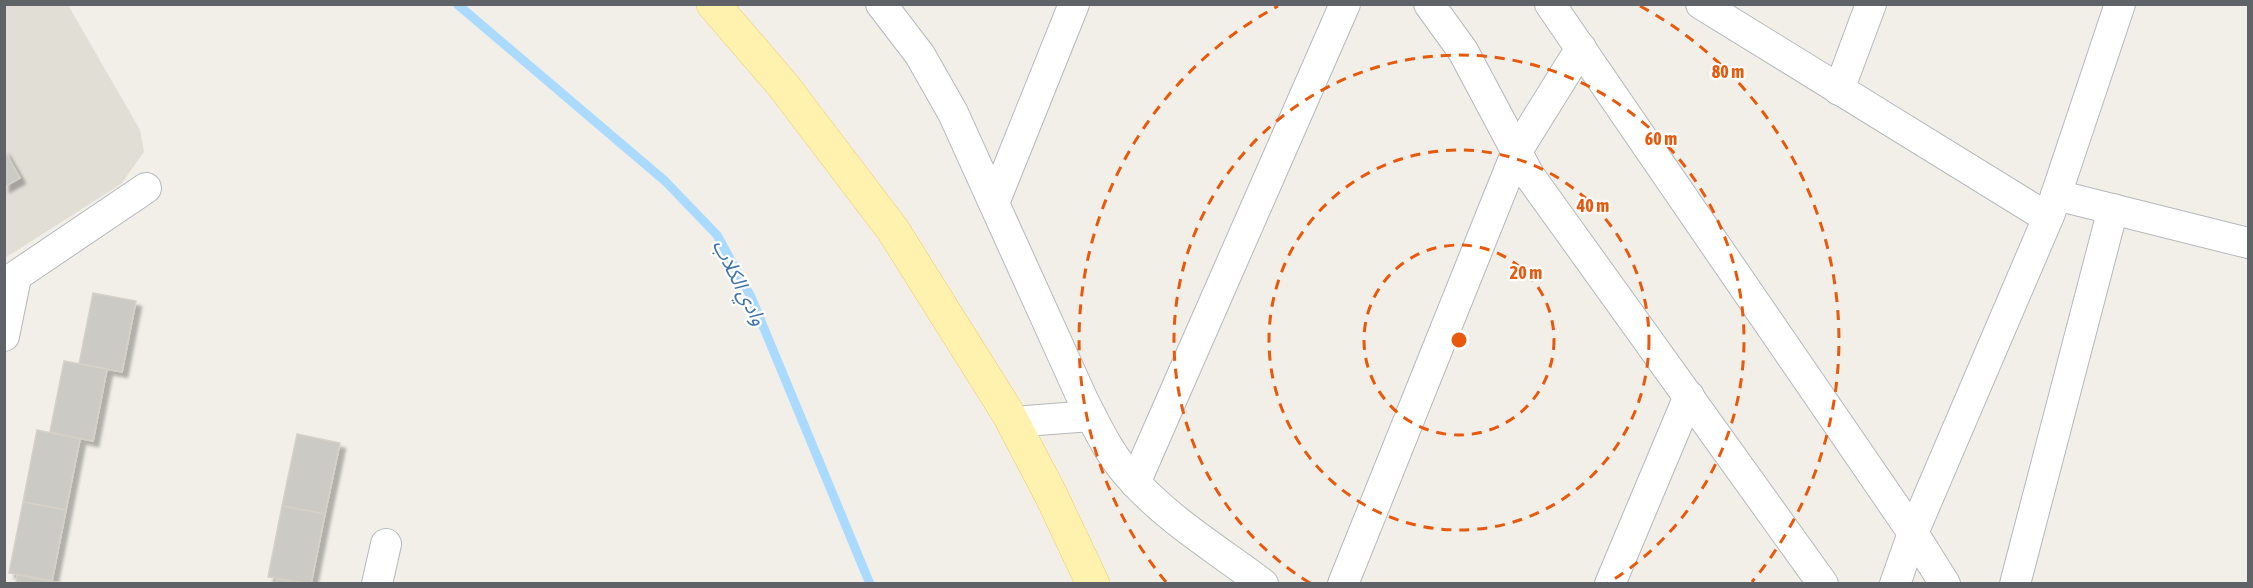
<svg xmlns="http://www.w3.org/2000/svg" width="2253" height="588" viewBox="0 0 2253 588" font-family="'Asap Condensed','Noto Sans Arabic',sans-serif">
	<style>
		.education { fill: #e1ded6 }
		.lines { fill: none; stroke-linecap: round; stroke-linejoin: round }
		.stream { stroke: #aadaff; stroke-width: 9 }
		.building { fill: #cccac5; stroke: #d6d1c6; stroke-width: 1.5; filter: url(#shadow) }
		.minor-casing { stroke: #b5b8bc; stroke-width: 32 }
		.major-casing { stroke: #f2c960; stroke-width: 34 }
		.minor { stroke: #fff; stroke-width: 30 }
		.major { stroke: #fff2af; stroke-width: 33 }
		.ring { fill: none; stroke: #e8590c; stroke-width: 3; stroke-dasharray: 10 8 }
		.labels { text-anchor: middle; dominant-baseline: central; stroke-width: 4.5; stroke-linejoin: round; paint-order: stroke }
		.water-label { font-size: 20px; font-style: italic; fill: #4174aa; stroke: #fff }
		.centre { fill: #e8590c; stroke: #fff; stroke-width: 3 }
		.ring-label { font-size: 18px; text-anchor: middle; font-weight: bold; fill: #e8590c; stroke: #fff; stroke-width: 4.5; stroke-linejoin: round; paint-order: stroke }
	</style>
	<defs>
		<filter id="shadow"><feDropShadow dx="5.5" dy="5.5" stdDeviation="1.5" flood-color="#0004"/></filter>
	</defs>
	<rect width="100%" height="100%" fill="#f1efe8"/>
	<polygon class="education" points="5,5 68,5 140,130 144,152 121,184 5,258"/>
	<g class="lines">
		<polyline class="stream" points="457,4 665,181 717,235 751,297 870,584"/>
	</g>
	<g class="building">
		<polygon points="4,150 20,178 4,187"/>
		<polygon points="93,293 136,301 122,372 79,364"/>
		<polygon points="64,361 107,369 93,441 50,432"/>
		<polygon points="37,430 80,439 66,510 23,502"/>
		<polygon points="297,434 340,443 325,514 282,506"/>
		<polygon points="23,502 66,510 52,581 9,573"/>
		<polygon points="282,506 325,514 311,584 268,577"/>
		<polygon points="17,575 60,583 16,584"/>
		<polygon points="277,579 302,584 276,584"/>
	</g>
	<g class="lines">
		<defs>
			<g id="minor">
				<path d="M 881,4 L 920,55 L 953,113 L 1083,400 C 1097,427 1110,456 1131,478 C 1168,520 1218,550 1263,584"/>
				<polyline points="1429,4 1463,51 1529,175 1823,584"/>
				<polyline points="1550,4 1913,533 1945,584"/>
				<polyline points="1701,4 2048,218"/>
				<polyline points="1839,90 1871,4"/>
				<polyline points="2056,195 2248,243"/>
				<polyline points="994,203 1074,4"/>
				<polyline points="4,284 146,188"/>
				<polyline points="4,336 16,277"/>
				<polyline points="1012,422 1091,416"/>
				<polyline points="1135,483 1345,4"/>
				<polyline points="377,584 386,544"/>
				<polyline points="1343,584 1517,151 1581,48"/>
				<polyline points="1610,584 1689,396"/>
				<polyline points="1895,584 1913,533 2050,213 2120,4"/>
				<polyline points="2015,584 2113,209"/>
			</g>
			<polyline id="major" points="713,4 782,84 893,230 1009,415 1051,495 1093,584"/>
		</defs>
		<use href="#minor" class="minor-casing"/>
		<use href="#major" class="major-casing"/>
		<use href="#minor" class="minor"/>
		<use href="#major" class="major"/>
	</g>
	<g class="ring">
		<circle cx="1459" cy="340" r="95"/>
		<circle cx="1459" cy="340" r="190"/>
		<path d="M1310 583A285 285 0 1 1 1608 583"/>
		<path d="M1166 582A380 380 0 0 1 1278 6M1640 6A380 380 0 0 1 1752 582"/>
	</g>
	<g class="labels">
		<g class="water-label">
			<text transform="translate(740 282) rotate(63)">وادي الكلاب</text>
		</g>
	</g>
	<circle cx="1459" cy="340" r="9" class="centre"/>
	<g class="ring-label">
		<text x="1728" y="78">80 m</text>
		<text x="1661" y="145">60 m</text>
		<text x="1593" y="212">40 m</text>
		<text x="1526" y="279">20 m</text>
	</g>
	<rect width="2253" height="588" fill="none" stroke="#5f6368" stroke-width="12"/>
</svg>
